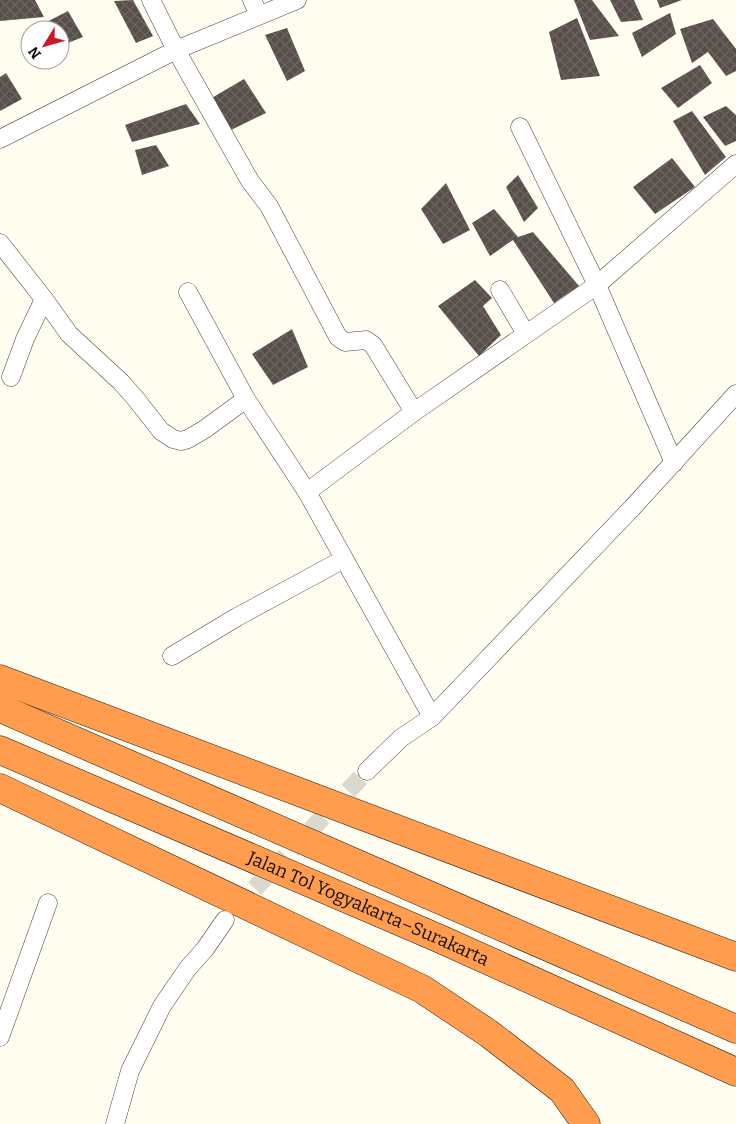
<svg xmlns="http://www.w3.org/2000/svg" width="736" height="1124" viewBox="0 0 736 1124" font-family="Bitter,serif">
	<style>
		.building { fill: url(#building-cross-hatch) }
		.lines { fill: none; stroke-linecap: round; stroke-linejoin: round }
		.street-tunnel { stroke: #dbd8ce; stroke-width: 18; stroke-dasharray: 18 9; stroke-linecap: butt }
		.street-casing { stroke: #424242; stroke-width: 19 }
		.highway-casing { stroke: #202020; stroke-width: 29 }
		.street { stroke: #fff; stroke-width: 18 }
		.highway { stroke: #ff9c4e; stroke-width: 28 }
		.labels { text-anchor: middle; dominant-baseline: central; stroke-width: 5; stroke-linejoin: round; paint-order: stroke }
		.street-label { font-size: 18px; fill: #0f0f0f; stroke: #fff }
	</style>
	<defs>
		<pattern id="building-cross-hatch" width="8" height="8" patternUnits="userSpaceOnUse" patternTransform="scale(1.25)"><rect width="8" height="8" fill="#594f4a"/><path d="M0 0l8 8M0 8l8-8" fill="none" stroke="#6c6460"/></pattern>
	</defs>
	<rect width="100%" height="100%" fill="#fffcf0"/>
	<g class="building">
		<polygon points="0,0 35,0 44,17 0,21"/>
		<polygon points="133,0 153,36 136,43 114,1"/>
		<polygon points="574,0 592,0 619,36 590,40"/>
		<polygon points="610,0 634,0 643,20 621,22"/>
		<polygon points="657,0 682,0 660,8"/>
		<polygon points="68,11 83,37 60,46 60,30 36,30 35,28"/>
		<polygon points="670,13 676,34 642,57 632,33"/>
		<polygon points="577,18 600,76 561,80 549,32"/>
		<polygon points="713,19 736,49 736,71 726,76 708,52 692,63 680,29"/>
		<polygon points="287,28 305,71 287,81 265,35"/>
		<polygon points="700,65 712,83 678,108 661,88"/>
		<polygon points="6,73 22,99 0,111 0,77"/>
		<polygon points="244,79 266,113 229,131 210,99"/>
		<polygon points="186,104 200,124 132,142 125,125"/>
		<polygon points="726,106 736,115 736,141 725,146 703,117"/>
		<polygon points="692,111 726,157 705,175 673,121"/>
		<polygon points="156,145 169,166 142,175 135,150"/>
		<polygon points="672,158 695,187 655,214 633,187"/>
		<polygon points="518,175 538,208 524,222 506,187"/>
		<polygon points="446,183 470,230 443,244 421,209"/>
		<polygon points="494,209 518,237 533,232 579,286 554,303 513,240 490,256 472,223"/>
		<polygon points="475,280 492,298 483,306 501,335 479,356 438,306"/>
		<polygon points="292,329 308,367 273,385 252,354"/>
	</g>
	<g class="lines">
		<polyline class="street-tunnel" points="236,908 367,771"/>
		<defs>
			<g id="street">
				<polyline points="151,0 176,50 250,181 269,206 338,337 345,342 366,340 373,345 414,412"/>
				<polyline points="252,0 259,15"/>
				<polyline points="520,127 597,285 674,463"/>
				<polyline points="0,139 176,50 297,0"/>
				<polyline points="0,243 44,299 25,339 11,377"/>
				<polyline points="500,290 526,334"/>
				<polyline points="188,292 246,399 307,492 432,717"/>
				<polyline points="44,299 69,334 121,382 136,399 161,431 173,439 181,441 188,439 205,429 246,399"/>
				<polyline points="307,492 414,412 597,285 736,164"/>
				<polyline points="172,656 237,617 344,559"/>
				<polyline points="367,771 401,738 432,717 632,508 736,394"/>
				<polyline points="0,1037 48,903"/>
				<polyline points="115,1124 130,1071 162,1006 188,968 205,949 225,920"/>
			</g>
			<g id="highway">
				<polyline points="0,679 736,957"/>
				<polyline points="0,708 736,1029"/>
				<path id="s1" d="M 0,750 L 438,938 L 736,1072"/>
				<polyline points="0,788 422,989 488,1033 562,1090 586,1124"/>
			</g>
		</defs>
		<use href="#street" class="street-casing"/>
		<use href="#highway" class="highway-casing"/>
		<use href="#street" class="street"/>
		<use href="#highway" class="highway"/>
	</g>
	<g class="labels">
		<g class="street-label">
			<text stroke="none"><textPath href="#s1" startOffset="401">Jalan Tol Yogyakarta–Surakarta</textPath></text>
		</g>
	</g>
	<g transform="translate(45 45) rotate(233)"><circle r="24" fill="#ffffff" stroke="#9f9f9f"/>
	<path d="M0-4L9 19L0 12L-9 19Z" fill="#cf1622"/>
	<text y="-8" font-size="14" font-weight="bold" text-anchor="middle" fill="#0f0f0f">N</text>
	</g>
</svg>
